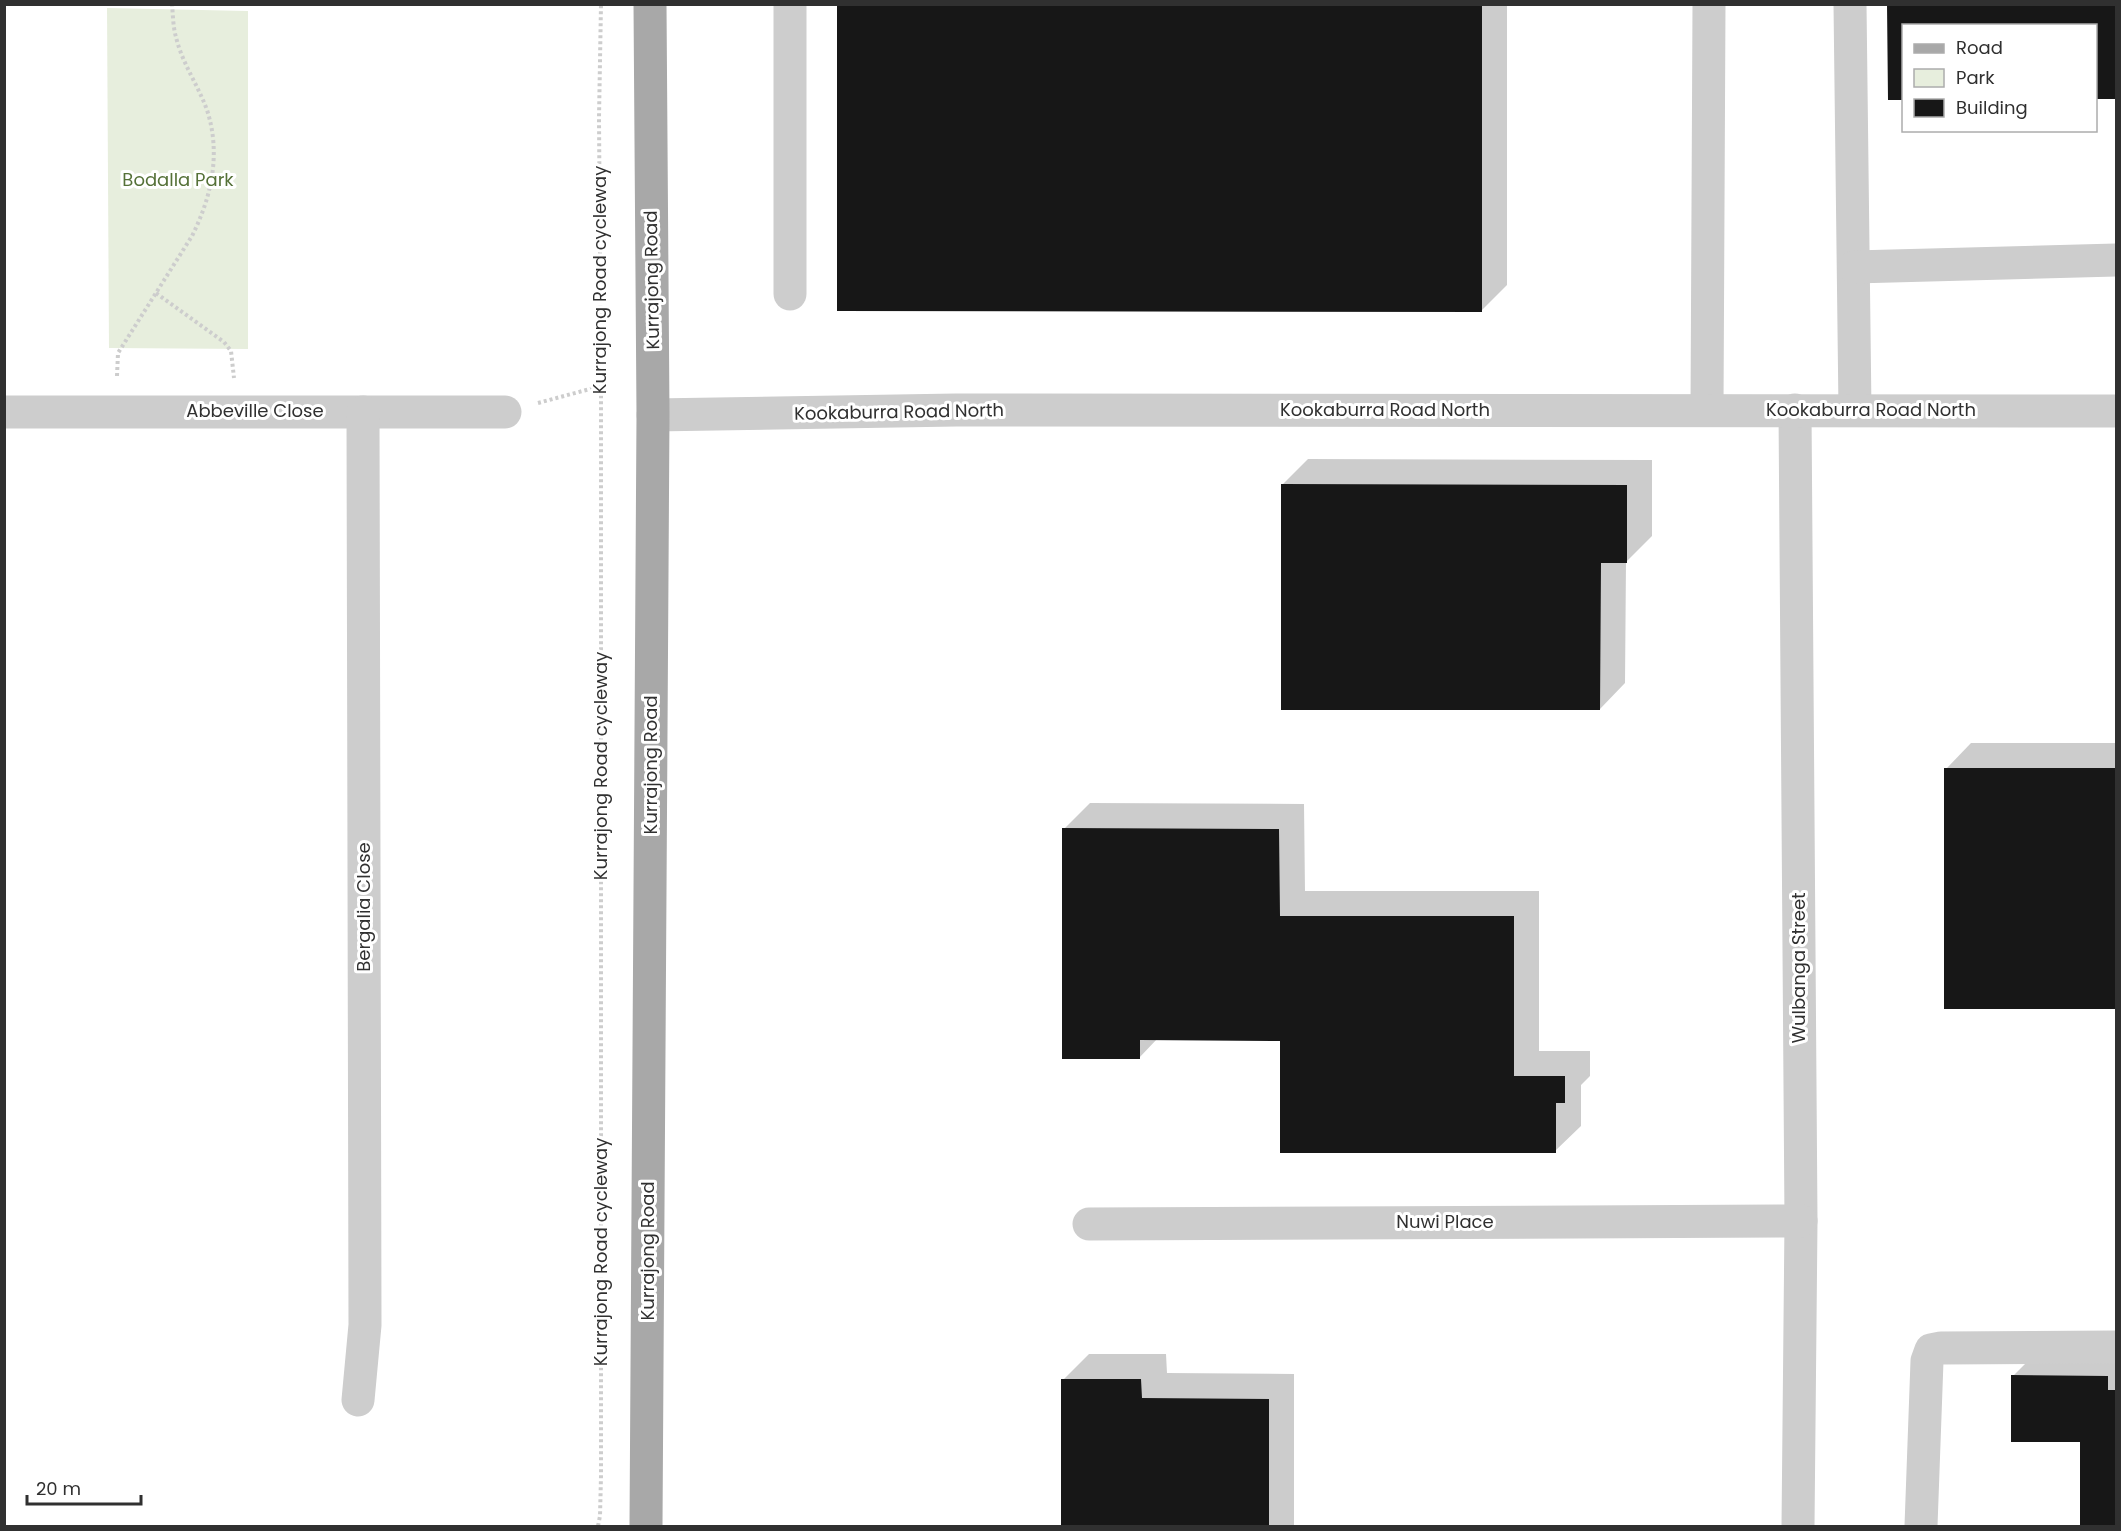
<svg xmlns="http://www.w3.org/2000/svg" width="2121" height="1531" font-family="Poppins,sans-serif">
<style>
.green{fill:#e7eedd}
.shadow{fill:#0003}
.building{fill:#171717}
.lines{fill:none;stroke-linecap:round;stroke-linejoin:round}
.path{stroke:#cdcdcd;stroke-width:4;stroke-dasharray:3 3;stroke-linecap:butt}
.minor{stroke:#cdcdcd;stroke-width:33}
.major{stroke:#a8a8a8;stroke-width:33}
.labels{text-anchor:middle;stroke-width:6;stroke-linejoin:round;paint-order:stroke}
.park-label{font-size:18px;fill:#557138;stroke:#fff}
.street-label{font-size:18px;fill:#303030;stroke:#fff}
</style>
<rect width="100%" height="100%" fill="#fff"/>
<!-- green -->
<polygon class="green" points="107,8 248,11 248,349 109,348"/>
<!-- shadow -->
<g class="shadow">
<polygon points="839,4 1507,4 1507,285 1481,311"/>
<polygon points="1889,4 2116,4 2116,98 2096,98 2096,26"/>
<polygon points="1308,459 1652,460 1652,536 1626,562 1625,683 1600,709 1283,484"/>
<polygon points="1971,743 2116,743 2116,1007 1945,1007 1946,769"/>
<polygon points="1090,803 1304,804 1305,891 1539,891 1539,1051 1590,1051 1590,1076 1581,1085 1581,1126 1555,1151 1281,1039 1158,1038 1139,1058 1064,829"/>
<polygon points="2046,1343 2116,1343 2116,1526 2082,1526 2082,1441 2013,1376"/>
<polygon points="1089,1354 1166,1354 1167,1373 1294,1374 1294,1526 1063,1526 1063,1380"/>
</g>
<!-- building -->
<g class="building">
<polygon points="837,4 1482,4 1482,312 837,311"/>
<polygon points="1887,4 2116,4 2116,99 2096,99 2096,26 1904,26 1904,100 1888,100"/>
<polygon points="1281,484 1627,485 1627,563 1601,563 1600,710 1281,710"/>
<rect x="1944" y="768" width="172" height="241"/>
<polygon points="1062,828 1279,829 1280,916 1514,916 1514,1076 1565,1076 1565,1103 1556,1103 1556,1153 1280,1153 1280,1041 1140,1040 1140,1059 1062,1059"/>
<polygon points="2011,1375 2108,1376 2108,1390 2116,1390 2116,1526 2080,1526 2080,1442 2011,1442"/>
<polygon points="1061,1379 1141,1379 1142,1398 1269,1399 1269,1526 1061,1526"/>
</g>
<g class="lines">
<!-- path -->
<g class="path">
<polyline points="156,293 224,342 231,351 234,378"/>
<path d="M117 376 118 353 192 236C212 196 221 153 207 110 198 85 182 63 176 37 173 27 173 15 172 4"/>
<polyline points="538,403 601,386"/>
<polyline points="598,1526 600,1516 601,1476 601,386 599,118 601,4"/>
</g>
<!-- minor -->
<g class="minor">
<polyline points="790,4 790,294"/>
<polyline points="1850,4 1855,410"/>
<polyline points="1854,267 2116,260"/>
<polyline points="1707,410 1709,4"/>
<polyline points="1795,410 1801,1221 1798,1526"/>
<polyline points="4,412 505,412"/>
<polyline points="653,415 956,410 2116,411"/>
<polyline points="1089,1224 1801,1221"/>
<polyline points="358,1400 365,1325 363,412"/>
<polyline points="1921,1526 1927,1361 1931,1350 1941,1348 2116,1347"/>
</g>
<!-- major -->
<polyline class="major" points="646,1526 653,415 650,4"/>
</g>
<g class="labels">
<!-- park labels -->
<g class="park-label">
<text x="178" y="186">Bodalla Park</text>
</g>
<!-- street labels -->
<g class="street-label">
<text transform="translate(600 280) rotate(-90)" y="6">Kurrajong Road cycleway</text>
<text transform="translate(652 280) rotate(-91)" y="6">Kurrajong Road</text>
<text x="1385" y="416">Kookaburra Road North</text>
<text x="1871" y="416">Kookaburra Road North</text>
<text x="255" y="417">Abbeville Close</text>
<text transform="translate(899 412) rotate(-1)" y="6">Kookaburra Road North</text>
<text transform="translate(651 765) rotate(-90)" y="6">Kurrajong Road</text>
<text transform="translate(601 766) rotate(-90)" y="6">Kurrajong Road cycleway</text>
<text transform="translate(364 907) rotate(-90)" y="6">Bergalia Close</text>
<text transform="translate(1799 968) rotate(-90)" y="6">Wulbanga Street</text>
<text x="1445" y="1228">Nuwi Place</text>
<text transform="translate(648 1251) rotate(-90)" y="6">Kurrajong Road</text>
<text transform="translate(601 1252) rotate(-90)" y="6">Kurrajong Road cycleway</text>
</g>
</g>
<!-- border -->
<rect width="2121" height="1531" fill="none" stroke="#303030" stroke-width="12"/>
<!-- legend -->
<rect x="1902" y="24" width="195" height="108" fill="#ffffff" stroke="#acacac" stroke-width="1.5"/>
<rect x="1914" y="44" width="30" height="9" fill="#a8a8a8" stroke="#acacac" stroke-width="1.5"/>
<text x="1956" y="54" font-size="18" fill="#303030">Road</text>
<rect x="1914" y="69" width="30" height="18" fill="#e7eedd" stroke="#acacac" stroke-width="1.5"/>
<text x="1956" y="84" font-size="18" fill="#303030">Park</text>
<rect x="1914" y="99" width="30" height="18" fill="#171717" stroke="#acacac" stroke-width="1.5"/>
<text x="1956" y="114" font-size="18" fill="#303030">Building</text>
<!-- scale -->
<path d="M27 1495v9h114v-9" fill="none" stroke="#303030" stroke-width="3"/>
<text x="36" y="1495" font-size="18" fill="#303030" stroke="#ffffff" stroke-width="4.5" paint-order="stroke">20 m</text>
</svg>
